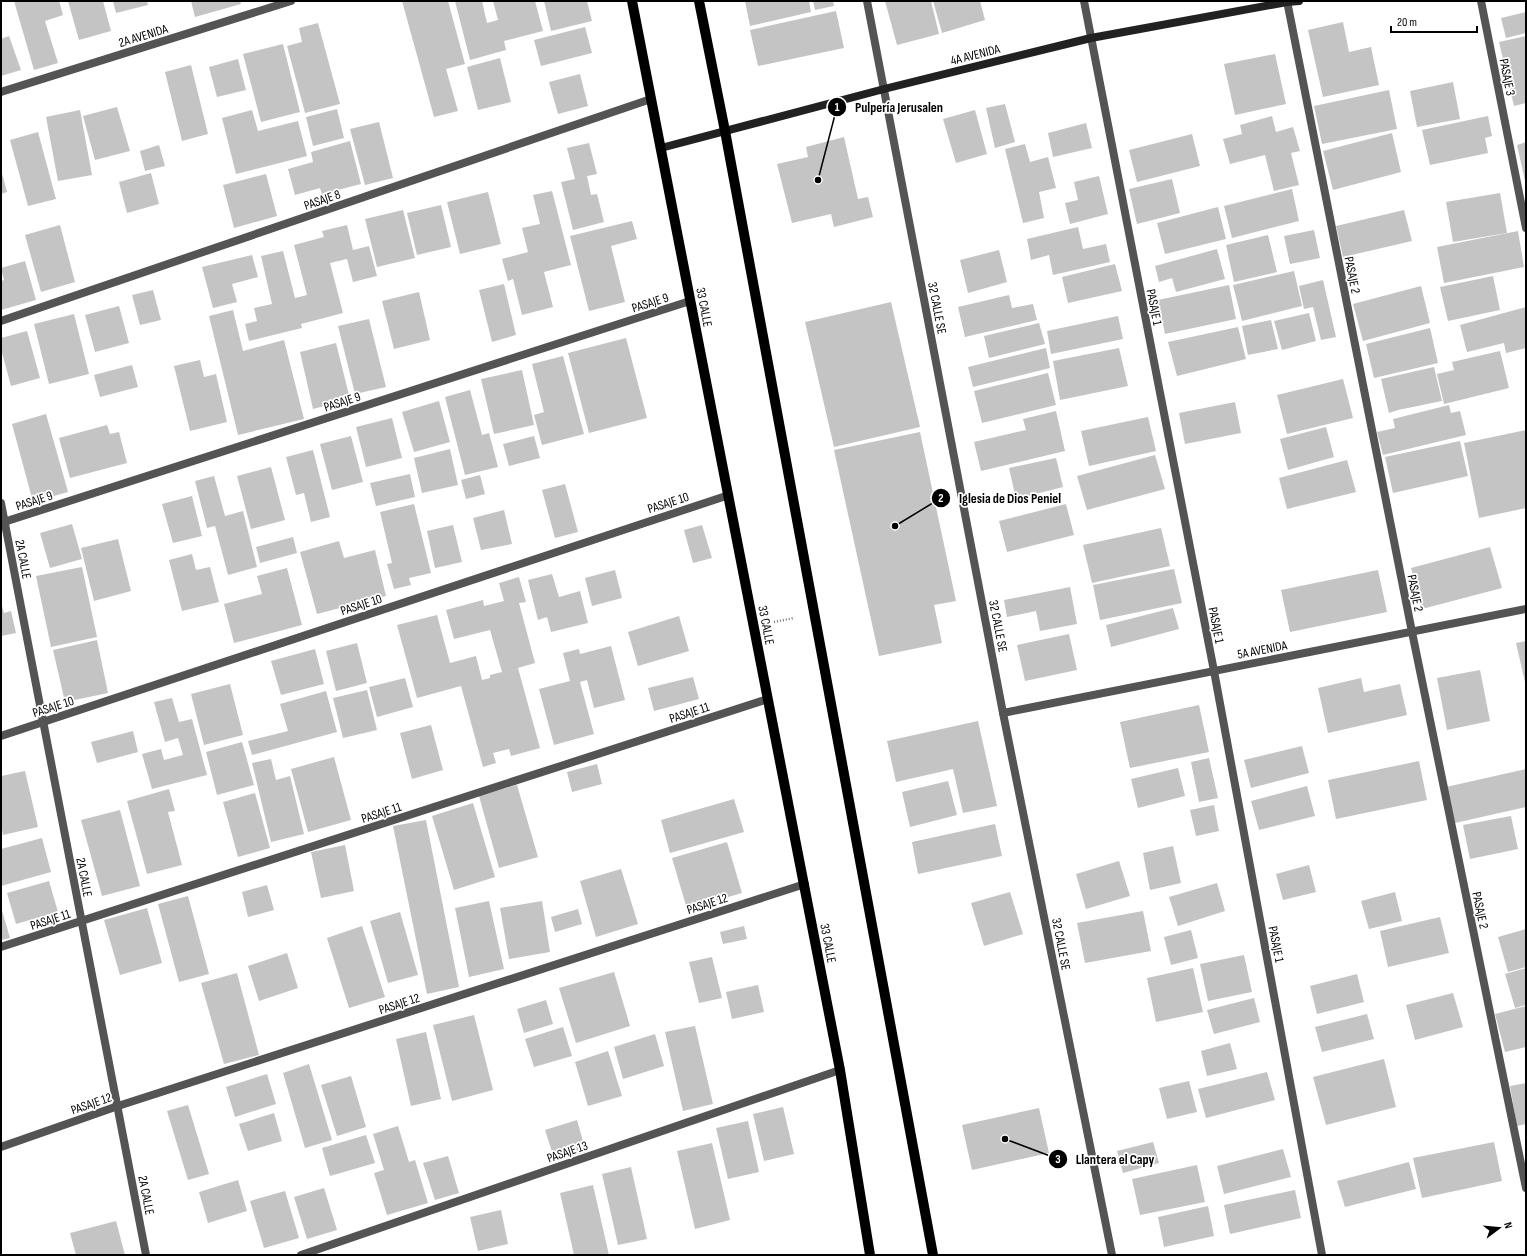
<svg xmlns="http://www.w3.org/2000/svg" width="1527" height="1256" font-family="'Sofia Sans Condensed',sans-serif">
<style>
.building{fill:#c4c4c4}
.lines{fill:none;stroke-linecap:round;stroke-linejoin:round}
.path{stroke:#767676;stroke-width:2.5;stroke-dasharray:1 2;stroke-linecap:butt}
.lane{stroke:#545454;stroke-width:8}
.street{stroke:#545454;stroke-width:8}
.secondary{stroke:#212121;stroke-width:8}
.primary{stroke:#000;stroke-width:10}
.labels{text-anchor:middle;stroke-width:3.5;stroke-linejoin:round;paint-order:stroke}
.street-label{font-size:13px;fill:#000;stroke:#fff}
.leader{fill:none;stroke:#000;stroke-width:1.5}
.callout-dot{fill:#000;stroke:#fff;stroke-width:1.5}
.mark-label{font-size:12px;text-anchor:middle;font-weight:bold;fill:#fff}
.callout-label{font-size:14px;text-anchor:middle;font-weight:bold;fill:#000;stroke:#fff;stroke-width:3.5;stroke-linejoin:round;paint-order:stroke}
</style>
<rect width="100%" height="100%" fill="#fff"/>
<!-- building -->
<g class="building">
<polygon points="14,1 59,1 63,15 45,21 58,63 34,70"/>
<polygon points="68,1 103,1 111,31 79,40"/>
<polygon points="113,1 147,1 148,5 116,13"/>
<polygon points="191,1 240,1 241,4 195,17"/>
<polygon points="402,1 448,1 465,64 446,69 458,111 434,117"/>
<polygon points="455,1 482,1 487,23 498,20 493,1 535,1 543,31 504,41 506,50 470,60"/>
<polygon points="544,1 587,1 592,21 551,31"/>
<polygon points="745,1 809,1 811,12 750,26"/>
<polygon points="813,1 833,1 834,6 815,10"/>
<polygon points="885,1 931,1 939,34 897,45"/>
<polygon points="933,1 980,1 985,20 942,33"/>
<polygon points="836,11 844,48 758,66 750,30"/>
<polygon points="1526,12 1526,33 1506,38 1501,18"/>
<polygon points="1343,22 1349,52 1371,47 1379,85 1323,97 1308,30"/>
<polygon points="318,23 340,104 305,113 287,46 302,42 299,28"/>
<polygon points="585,27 592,53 541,66 534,40"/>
<polygon points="9,36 21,70 1,76 1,39"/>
<polygon points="1526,36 1526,103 1514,106 1499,42"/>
<polygon points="283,44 300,112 261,122 243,54"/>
<polygon points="1275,54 1286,104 1235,115 1224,64"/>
<polygon points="500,58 511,102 478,110 467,67"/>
<polygon points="238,59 246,90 217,97 209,67"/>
<polygon points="191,65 208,134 182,141 165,72"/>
<polygon points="580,74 588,106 558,114 549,82"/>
<polygon points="1453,82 1460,119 1417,127 1410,91"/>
<polygon points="1389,90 1397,129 1322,144 1314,106"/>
<polygon points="1005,104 1015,142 995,148 986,108"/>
<polygon points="117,107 130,151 95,160 83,116"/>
<polygon points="337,109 344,138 313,146 306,117"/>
<polygon points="80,110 92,175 58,181 46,117"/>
<polygon points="252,110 258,131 298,121 307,156 236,174 222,118"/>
<polygon points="975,110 987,154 956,163 943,119"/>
<polygon points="1272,116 1276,132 1293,127 1300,151 1291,153 1299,185 1274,191 1265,155 1230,164 1223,139 1242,134 1240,125"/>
<polygon points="1488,116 1492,136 1485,138 1488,153 1430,165 1422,130"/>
<polygon points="379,122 393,178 365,185 350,129"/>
<polygon points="1086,123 1092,148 1053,157 1048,133"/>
<polygon points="38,132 56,199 28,206 10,140"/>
<polygon points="1392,133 1401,172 1333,190 1323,151"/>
<polygon points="1192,134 1200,166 1137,182 1129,150"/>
<polygon points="844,137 858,199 868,197 873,217 834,227 831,214 792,223 777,164 808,157 806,147"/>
<polygon points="350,141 361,184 322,194 320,188 295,195 288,169 313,162 311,152"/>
<polygon points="1526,142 1526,181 1525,181 1517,145"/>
<polygon points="589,143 597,174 587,176 591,195 597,194 604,222 573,230 561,182 575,179 567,148"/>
<polygon points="1025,144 1030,162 1048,157 1056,188 1039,192 1044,218 1023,223 1005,149"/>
<polygon points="159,145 165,166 145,171 140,151"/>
<polygon points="1,170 7,192 1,194"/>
<polygon points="151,173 159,204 127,213 119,182"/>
<polygon points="266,174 277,216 234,228 223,185"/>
<polygon points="1099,176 1108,214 1070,224 1065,203 1078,200 1074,182"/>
<polygon points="1172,179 1180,213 1137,224 1129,189"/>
<polygon points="1292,189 1299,221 1232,238 1224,206"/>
<polygon points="552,191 571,265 544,272 553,307 522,315 513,279 508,281 502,259 528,252 522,228 540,224 533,195"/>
<polygon points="488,192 501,244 460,254 447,202"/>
<polygon points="1500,193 1507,233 1453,242 1446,202"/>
<polygon points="441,205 451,247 417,255 407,213"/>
<polygon points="1218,207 1226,239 1165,254 1157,223"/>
<polygon points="403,210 415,258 377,267 365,219"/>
<polygon points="1404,210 1412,241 1343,257 1336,226"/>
<polygon points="632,221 637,239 611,246 625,302 589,311 570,236"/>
<polygon points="60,225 75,282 41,292 25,235"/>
<polygon points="347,225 353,250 369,246 377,276 353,282 347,259 330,263 343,313 301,324 302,328 249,341 245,324 257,321 254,308 272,304 261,256 283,251 295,298 307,295 294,245 324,237 322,231"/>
<polygon points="1078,227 1083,249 1106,244 1110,262 1053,275 1049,255 1031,260 1027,239"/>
<polygon points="1314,230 1320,258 1290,264 1284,236"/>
<polygon points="1518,231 1524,267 1444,283 1437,247"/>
<polygon points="1268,235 1277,272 1234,282 1226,245"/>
<polygon points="1217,249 1225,279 1176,292 1172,278 1159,282 1155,266"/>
<polygon points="999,250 1007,282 968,293 960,260"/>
<polygon points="252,255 258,277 232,284 237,302 213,308 202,267"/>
<polygon points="25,261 36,300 1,310 1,281 4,280 1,268"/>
<polygon points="1115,264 1122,291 1068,303 1062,277"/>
<polygon points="1294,271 1302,306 1242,321 1233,285"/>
<polygon points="1493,276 1500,310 1448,321 1440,287"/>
<polygon points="1323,280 1336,337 1321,340 1313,307 1304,309 1299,286"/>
<polygon points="504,284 516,335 492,342 479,290"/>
<polygon points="1229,285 1236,319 1165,334 1158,300"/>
<polygon points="1421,286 1430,323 1363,341 1353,304"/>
<polygon points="153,290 161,320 140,325 132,295"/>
<polygon points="419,292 430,340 394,349 382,301"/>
<polygon points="1009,295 1012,308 1033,304 1037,320 965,337 958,307"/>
<polygon points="891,302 920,427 834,447 805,322"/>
<polygon points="119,306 129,343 95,352 85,315"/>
<polygon points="1526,307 1526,348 1506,353 1504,343 1467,352 1460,325"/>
<polygon points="233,310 243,351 284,340 304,419 238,435 209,316"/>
<polygon points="1309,313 1316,341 1282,350 1274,321"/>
<polygon points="74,314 89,374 49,384 34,324"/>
<polygon points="1118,316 1123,339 1051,354 1047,331"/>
<polygon points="369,319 386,387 355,394 338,326"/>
<polygon points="1271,320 1278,349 1248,355 1242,326"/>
<polygon points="1039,323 1045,344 989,358 984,336"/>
<polygon points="1238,327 1246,359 1177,376 1168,342"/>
<polygon points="1430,328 1438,363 1374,378 1366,344"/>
<polygon points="27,331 40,378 11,386 1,349 1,338"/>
<polygon points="626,338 647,418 589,433 568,353"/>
<polygon points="336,343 350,399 313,409 300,352"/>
<polygon points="1046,348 1050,368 973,387 968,367"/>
<polygon points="1119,348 1128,386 1060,400 1053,361"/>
<polygon points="1500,351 1509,388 1444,404 1437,374 1454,370 1452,362"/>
<polygon points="563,356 584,434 542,445 534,415 544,412 532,364"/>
<polygon points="200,360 204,377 216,374 227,422 190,431 174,366"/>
<polygon points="132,365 138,387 100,397 94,375"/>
<polygon points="1434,367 1442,401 1398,410 1389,413 1381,379"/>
<polygon points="522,370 534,425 494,434 481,379"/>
<polygon points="1048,373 1056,405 982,423 974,391"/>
<polygon points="1343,379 1353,418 1287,434 1277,395"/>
<polygon points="470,390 482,435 489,433 498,467 465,475 445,397"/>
<polygon points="439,401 450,442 414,452 402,412"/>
<polygon points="1235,402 1241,433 1185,444 1179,413"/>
<polygon points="1449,405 1451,413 1460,411 1466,435 1383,455 1377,432 1395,428 1393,419"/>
<polygon points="1056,411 1065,451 981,471 974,442 1026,430 1023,419"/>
<polygon points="46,414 68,492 33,502 12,424"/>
<polygon points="1148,417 1156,451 1089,466 1081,431"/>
<polygon points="392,418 402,458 366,467 356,427"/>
<polygon points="107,425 110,434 119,432 127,463 70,478 59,438"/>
<polygon points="1326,427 1334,457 1288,470 1280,439"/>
<polygon points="1526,430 1526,508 1479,518 1464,443"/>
<polygon points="920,432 956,601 934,605 942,643 879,656 834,450"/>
<polygon points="351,436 363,482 332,490 320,444"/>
<polygon points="534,436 540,458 509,466 503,444"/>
<polygon points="1460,441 1468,476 1393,493 1385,457"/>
<polygon points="450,449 458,485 422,493 414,458"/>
<polygon points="313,450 330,517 311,522 304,493 296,495 286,457"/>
<polygon points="1155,455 1165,489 1087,510 1077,476"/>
<polygon points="1056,458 1063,487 1016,499 1009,468"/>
<polygon points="1347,460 1356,492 1287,509 1279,478"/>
<polygon points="271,467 285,520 251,529 237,476"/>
<polygon points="410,474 415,497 376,506 370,483"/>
<polygon points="480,475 485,494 466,499 461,480"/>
<polygon points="214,476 225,516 243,511 257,567 228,575 215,526 207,528 195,481"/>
<polygon points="565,484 578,532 555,538 542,490"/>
<polygon points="192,496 202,536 173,543 162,504"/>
<polygon points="414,504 431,573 409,578 411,585 394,589 387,564 392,563 380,512"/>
<polygon points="1066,504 1074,535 1007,552 999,521"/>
<polygon points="504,510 512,544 481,550 473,518"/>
<polygon points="72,524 82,559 50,568 40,533"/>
<polygon points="453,525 462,562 435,568 427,531"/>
<polygon points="702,525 712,558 693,563 684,530"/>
<polygon points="1161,528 1170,566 1092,583 1083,545"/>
<polygon points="293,537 297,553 260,563 256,547"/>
<polygon points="118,539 131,591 94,601 81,548"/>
<polygon points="339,541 344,558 375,550 386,596 317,614 300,552"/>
<polygon points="1490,547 1502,588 1422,609 1411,568"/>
<polygon points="192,554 196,570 210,567 219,602 182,611 169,560"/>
<polygon points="82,567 97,637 51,647 36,576"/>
<polygon points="287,568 302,625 234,643 224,604 262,594 257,576"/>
<polygon points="1174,569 1182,603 1100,620 1093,585"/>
<polygon points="615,570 622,598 592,606 585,578"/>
<polygon points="1378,570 1387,612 1290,632 1281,590"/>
<polygon points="552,574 559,597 580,591 588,623 551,632 547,617 538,620 528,580"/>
<polygon points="519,577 526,602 519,603 535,663 518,668 540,748 511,756 509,749 493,753 496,763 483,767 461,686 417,698 397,625 437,615 450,663 476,656 482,680 490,678 490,675 502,672 490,630 454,639 446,610 483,600 484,606 504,601 499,583"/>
<polygon points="1070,587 1077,624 1040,631 1036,611 1007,617 1004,600"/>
<polygon points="1,602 4,613 11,611 16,633 1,636"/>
<polygon points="1173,608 1179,629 1111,647 1106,625"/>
<polygon points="679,616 689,651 638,666 628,632"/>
<polygon points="1069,634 1077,670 1025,681 1017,645"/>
<polygon points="97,640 108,693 65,702 53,650"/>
<polygon points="1526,641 1526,682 1525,682 1516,643"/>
<polygon points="357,643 367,683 336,691 326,651"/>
<polygon points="611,646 625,700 594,708 587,680 580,682 594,734 554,745 539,689 570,681 563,653 579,649 580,654"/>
<polygon points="315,649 324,684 281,695 271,661"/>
<polygon points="1480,670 1490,721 1447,730 1437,678"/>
<polygon points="693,677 699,699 654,711 648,688"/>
<polygon points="405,678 413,707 377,717 369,687"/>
<polygon points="1361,678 1364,692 1400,684 1407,715 1328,733 1318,688"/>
<polygon points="230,684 243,735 204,745 191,694"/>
<polygon points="367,690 377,730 343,738 333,698"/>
<polygon points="326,691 337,732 252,755 248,741 288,731 280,704"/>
<polygon points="172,698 179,722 192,719 207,775 152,789 142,754 161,749 164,760 183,755 178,738 165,742 154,702"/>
<polygon points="1199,705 1209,752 1130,768 1120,722"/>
<polygon points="978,721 997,806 963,813 953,769 896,782 887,741"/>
<polygon points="431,725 443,770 412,779 400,733"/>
<polygon points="133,731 138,752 97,763 91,742"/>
<polygon points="242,742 254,785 217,795 206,752"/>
<polygon points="1302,746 1309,773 1251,788 1244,760"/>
<polygon points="334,757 351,820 308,832 291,769"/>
<polygon points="1209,758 1218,798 1199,802 1191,762"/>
<polygon points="271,759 276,780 290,776 304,834 271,842 252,763"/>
<polygon points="1419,761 1427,800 1336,819 1328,780"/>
<polygon points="597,764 602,784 572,792 567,772"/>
<polygon points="1178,768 1185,796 1138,808 1131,779"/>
<polygon points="1526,769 1526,807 1455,823 1446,787"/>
<polygon points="25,771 38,827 3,835 1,824 1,776"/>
<polygon points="948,781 957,815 910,827 902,792"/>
<polygon points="517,785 538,857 499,868 479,796"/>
<polygon points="1307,786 1315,816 1259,830 1251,801"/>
<polygon points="169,789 175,811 168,812 182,865 147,874 127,801"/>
<polygon points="255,793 270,848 238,857 223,802"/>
<polygon points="734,799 744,832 670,853 661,820"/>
<polygon points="473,803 495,877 454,890 432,816"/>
<polygon points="1214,805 1219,831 1196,836 1190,810"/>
<polygon points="120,810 140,886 102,896 81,820"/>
<polygon points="1511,816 1518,849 1470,859 1463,825"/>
<polygon points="426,820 459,987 427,994 393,826"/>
<polygon points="995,824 1002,856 918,874 912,842"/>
<polygon points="42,838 51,872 1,886 1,849"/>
<polygon points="727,842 742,893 687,909 672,858"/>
<polygon points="345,845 354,891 321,898 311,852"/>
<polygon points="1173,846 1181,883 1150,890 1143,853"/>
<polygon points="1119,861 1130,896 1086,909 1076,874"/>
<polygon points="1309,865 1316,892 1283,900 1276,874"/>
<polygon points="621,869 638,924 596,937 580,881"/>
<polygon points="49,881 58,912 16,924 7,893"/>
<polygon points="1217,883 1225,911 1178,926 1169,897"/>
<polygon points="267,885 274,910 248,917 242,892"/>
<polygon points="1010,892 1023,934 984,946 971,903"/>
<polygon points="1395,892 1402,921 1369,929 1361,901"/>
<polygon points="188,896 209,974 179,982 158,904"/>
<polygon points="489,901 504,969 469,977 455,908"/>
<polygon points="542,901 550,952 509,959 500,908"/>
<polygon points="1,907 10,938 1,940"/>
<polygon points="147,908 162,963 120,975 104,920"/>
<polygon points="578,909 582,924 555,932 551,917"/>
<polygon points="1143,911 1151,951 1085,963 1077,923"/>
<polygon points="400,912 418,975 388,983 370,921"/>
<polygon points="1440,917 1449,953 1388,967 1380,931"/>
<polygon points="362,926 385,997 349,1008 327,938"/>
<polygon points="744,926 747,939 723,944 720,932"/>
<polygon points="1526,929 1526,967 1508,972 1498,937"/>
<polygon points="1191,930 1198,958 1171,965 1164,937"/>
<polygon points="287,953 298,988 259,1001 248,966"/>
<polygon points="1244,955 1252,992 1208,1001 1200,964"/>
<polygon points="712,957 722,998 699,1003 689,962"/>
<polygon points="1193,968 1203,1012 1156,1022 1147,978"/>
<polygon points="1526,968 1526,1005 1515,1008 1505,974"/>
<polygon points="614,972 630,1026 576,1043 559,988"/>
<polygon points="237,973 259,1055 224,1064 201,983"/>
<polygon points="1357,974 1364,1002 1317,1014 1310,986"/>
<polygon points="758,985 764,1012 732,1019 726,992"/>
<polygon points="1453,993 1463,1027 1415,1040 1406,1005"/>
<polygon points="1254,998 1260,1022 1214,1034 1207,1010"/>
<polygon points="546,1000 553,1024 524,1033 517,1009"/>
<polygon points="1526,1006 1526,1047 1505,1052 1495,1014"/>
<polygon points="1367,1014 1374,1039 1322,1052 1315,1027"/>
<polygon points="474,1015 493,1090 452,1101 433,1025"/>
<polygon points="695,1026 713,1104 683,1111 665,1032"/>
<polygon points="563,1027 572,1056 534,1067 525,1039"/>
<polygon points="426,1032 441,1099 411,1106 396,1039"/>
<polygon points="655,1034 664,1066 623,1079 614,1047"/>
<polygon points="1230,1043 1237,1069 1207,1076 1201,1051"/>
<polygon points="608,1051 622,1096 588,1106 575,1062"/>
<polygon points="1384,1059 1396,1107 1326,1125 1313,1077"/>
<polygon points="309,1064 332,1140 305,1148 283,1073"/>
<polygon points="1267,1072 1275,1100 1206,1118 1198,1089"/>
<polygon points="267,1074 276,1104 235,1117 226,1087"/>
<polygon points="351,1076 366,1127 337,1136 321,1085"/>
<polygon points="1189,1081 1197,1112 1167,1119 1159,1088"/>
<polygon points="1526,1083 1526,1124 1517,1126 1510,1086"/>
<polygon points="188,1105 209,1174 188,1180 167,1111"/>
<polygon points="783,1107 794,1154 764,1161 753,1114"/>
<polygon points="1039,1108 1049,1153 972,1170 962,1125"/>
<polygon points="274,1113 282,1141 248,1151 239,1124"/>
<polygon points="577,1120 586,1152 555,1161 545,1130"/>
<polygon points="748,1121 759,1172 728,1179 716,1128"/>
<polygon points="398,1126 409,1162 415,1160 428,1203 387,1215 374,1173 384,1170 373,1134"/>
<polygon points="366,1135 375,1163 330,1176 322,1148"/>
<polygon points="1153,1142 1159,1163 1123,1173 1117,1151"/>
<polygon points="1494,1142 1502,1181 1422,1198 1413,1158"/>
<polygon points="712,1143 730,1220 695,1229 677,1151"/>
<polygon points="1283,1149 1291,1177 1224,1194 1217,1166"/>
<polygon points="448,1156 459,1193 435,1200 423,1163"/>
<polygon points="1409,1162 1416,1189 1345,1207 1337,1181"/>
<polygon points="1197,1165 1205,1202 1140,1215 1132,1179"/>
<polygon points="631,1167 647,1239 618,1245 602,1174"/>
<polygon points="238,1180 247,1211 208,1223 199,1192"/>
<polygon points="593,1185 609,1255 574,1255 560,1193"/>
<polygon points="324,1188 337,1230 307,1239 294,1197"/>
<polygon points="1295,1190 1301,1218 1230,1234 1224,1205"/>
<polygon points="285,1191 299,1238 264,1248 250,1201"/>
<polygon points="1208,1206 1214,1236 1164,1247 1158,1217"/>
<polygon points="501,1210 508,1244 478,1251 470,1217"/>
<polygon points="116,1221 125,1255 76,1255 70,1233"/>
</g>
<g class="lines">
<!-- path -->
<polyline class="path" points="774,622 794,618"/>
<!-- lane -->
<g class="lane">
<polyline points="1084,1 1214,671 1322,1255"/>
<polyline points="1287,1 1412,632 1526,1188"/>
<polyline points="1481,1 1526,228"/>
<polyline points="1,321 651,99"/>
<polyline points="1,523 690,301"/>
<polyline points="1,736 729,495"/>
<polyline points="1,947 768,699"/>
<polyline points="1,1147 118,1106 805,884"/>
<polyline points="301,1255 840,1070"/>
</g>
<!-- street -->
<g class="street">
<polyline points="867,1 1003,713 1112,1255"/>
<polyline points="1,92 291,1"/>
<polyline points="1,503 146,1255"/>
<polyline points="1003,713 1526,609"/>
</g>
<!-- secondary -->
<polyline class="secondary" points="661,148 884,89 1091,38 1287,2 1299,1"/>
<!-- primary -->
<g class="primary">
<polyline points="632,1 840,1070 870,1255"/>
<polyline points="699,1 725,131 933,1255"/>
</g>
</g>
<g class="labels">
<!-- street labels -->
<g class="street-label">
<text transform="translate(143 35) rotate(-17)" y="5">2A AVENIDA</text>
<text transform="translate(975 54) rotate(-14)" y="5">4A AVENIDA</text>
<text transform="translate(1508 77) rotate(79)" y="5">PASAJE 3</text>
<text transform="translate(322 199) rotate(-19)" y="5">PASAJE 8</text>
<text transform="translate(1353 275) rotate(79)" y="5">PASAJE 2</text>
<text transform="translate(650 302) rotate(-18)" y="5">PASAJE 9</text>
<text transform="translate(705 307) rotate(79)" y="5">33 CALLE</text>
<text transform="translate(1155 307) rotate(79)" y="5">PASAJE 1</text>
<text transform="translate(938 308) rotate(79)" y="5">32 CALLE SE</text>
<text transform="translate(342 401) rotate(-18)" y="5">PASAJE 9</text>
<text transform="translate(34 500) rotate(-18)" y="5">PASAJE 9</text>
<text transform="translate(668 502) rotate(-18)" y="5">PASAJE 10</text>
<text transform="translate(24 559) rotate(79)" y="5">2A CALLE</text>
<text transform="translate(1416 593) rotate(79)" y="5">PASAJE 2</text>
<text transform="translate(361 604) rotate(-18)" y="5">PASAJE 10</text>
<text transform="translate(767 625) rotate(79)" y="5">33 CALLE</text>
<text transform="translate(1217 625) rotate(79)" y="5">PASAJE 1</text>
<text transform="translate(999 626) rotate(79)" y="5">32 CALLE SE</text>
<text transform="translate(1262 649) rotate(-11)" y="5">5A AVENIDA</text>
<text transform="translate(53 706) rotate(-18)" y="5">PASAJE 10</text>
<text transform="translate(689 712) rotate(-18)" y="5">PASAJE 11</text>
<text transform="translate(381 812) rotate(-18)" y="5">PASAJE 11</text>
<text transform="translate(85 877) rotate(79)" y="5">2A CALLE</text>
<text transform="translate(707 903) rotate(-18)" y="5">PASAJE 12</text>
<text transform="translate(1481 910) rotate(78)" y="5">PASAJE 2</text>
<text transform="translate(50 919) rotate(-18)" y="5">PASAJE 11</text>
<text transform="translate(829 943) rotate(79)" y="5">33 CALLE</text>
<text transform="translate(1062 944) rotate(79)" y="5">32 CALLE SE</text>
<text transform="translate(1277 944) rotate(79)" y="5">PASAJE 1</text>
<text transform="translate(399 1003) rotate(-18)" y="5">PASAJE 12</text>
<text transform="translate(91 1103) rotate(-19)" y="5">PASAJE 12</text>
<text transform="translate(567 1151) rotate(-19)" y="5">PASAJE 13</text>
<text transform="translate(147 1195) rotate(79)" y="5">2A CALLE</text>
</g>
</g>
<!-- callouts -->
<path class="leader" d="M818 180L837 107M895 526L941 498M1005 1139L1058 1159"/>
<g class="callout-dot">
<circle cx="818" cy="180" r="4"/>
<circle cx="895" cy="526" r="4"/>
<circle cx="1005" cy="1139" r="4"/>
<circle cx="837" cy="107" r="10"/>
<circle cx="941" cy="498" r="10"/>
<circle cx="1058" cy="1159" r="10"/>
</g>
<g class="mark-label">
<text x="837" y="111">1</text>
<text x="941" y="502">2</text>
<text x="1058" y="1163">3</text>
</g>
<g class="callout-label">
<text x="899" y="112">Pulpería Jerusalen</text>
<text x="1010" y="503">Iglesia de Dios Peniel</text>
<text x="1115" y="1164">Llantera el Capy</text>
</g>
<!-- border -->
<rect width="1527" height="1256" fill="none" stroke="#000000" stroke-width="4"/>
<!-- north arrow -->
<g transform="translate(1499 1228) rotate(74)" stroke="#ffffff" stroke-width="3" paint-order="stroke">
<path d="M0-3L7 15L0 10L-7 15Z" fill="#000000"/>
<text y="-6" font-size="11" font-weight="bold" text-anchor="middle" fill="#000000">N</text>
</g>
<!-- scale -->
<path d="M1391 26v6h86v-6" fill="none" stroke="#000000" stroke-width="2"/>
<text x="1397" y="26" font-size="12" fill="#000000" stroke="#ffffff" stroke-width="3" paint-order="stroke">20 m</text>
</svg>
